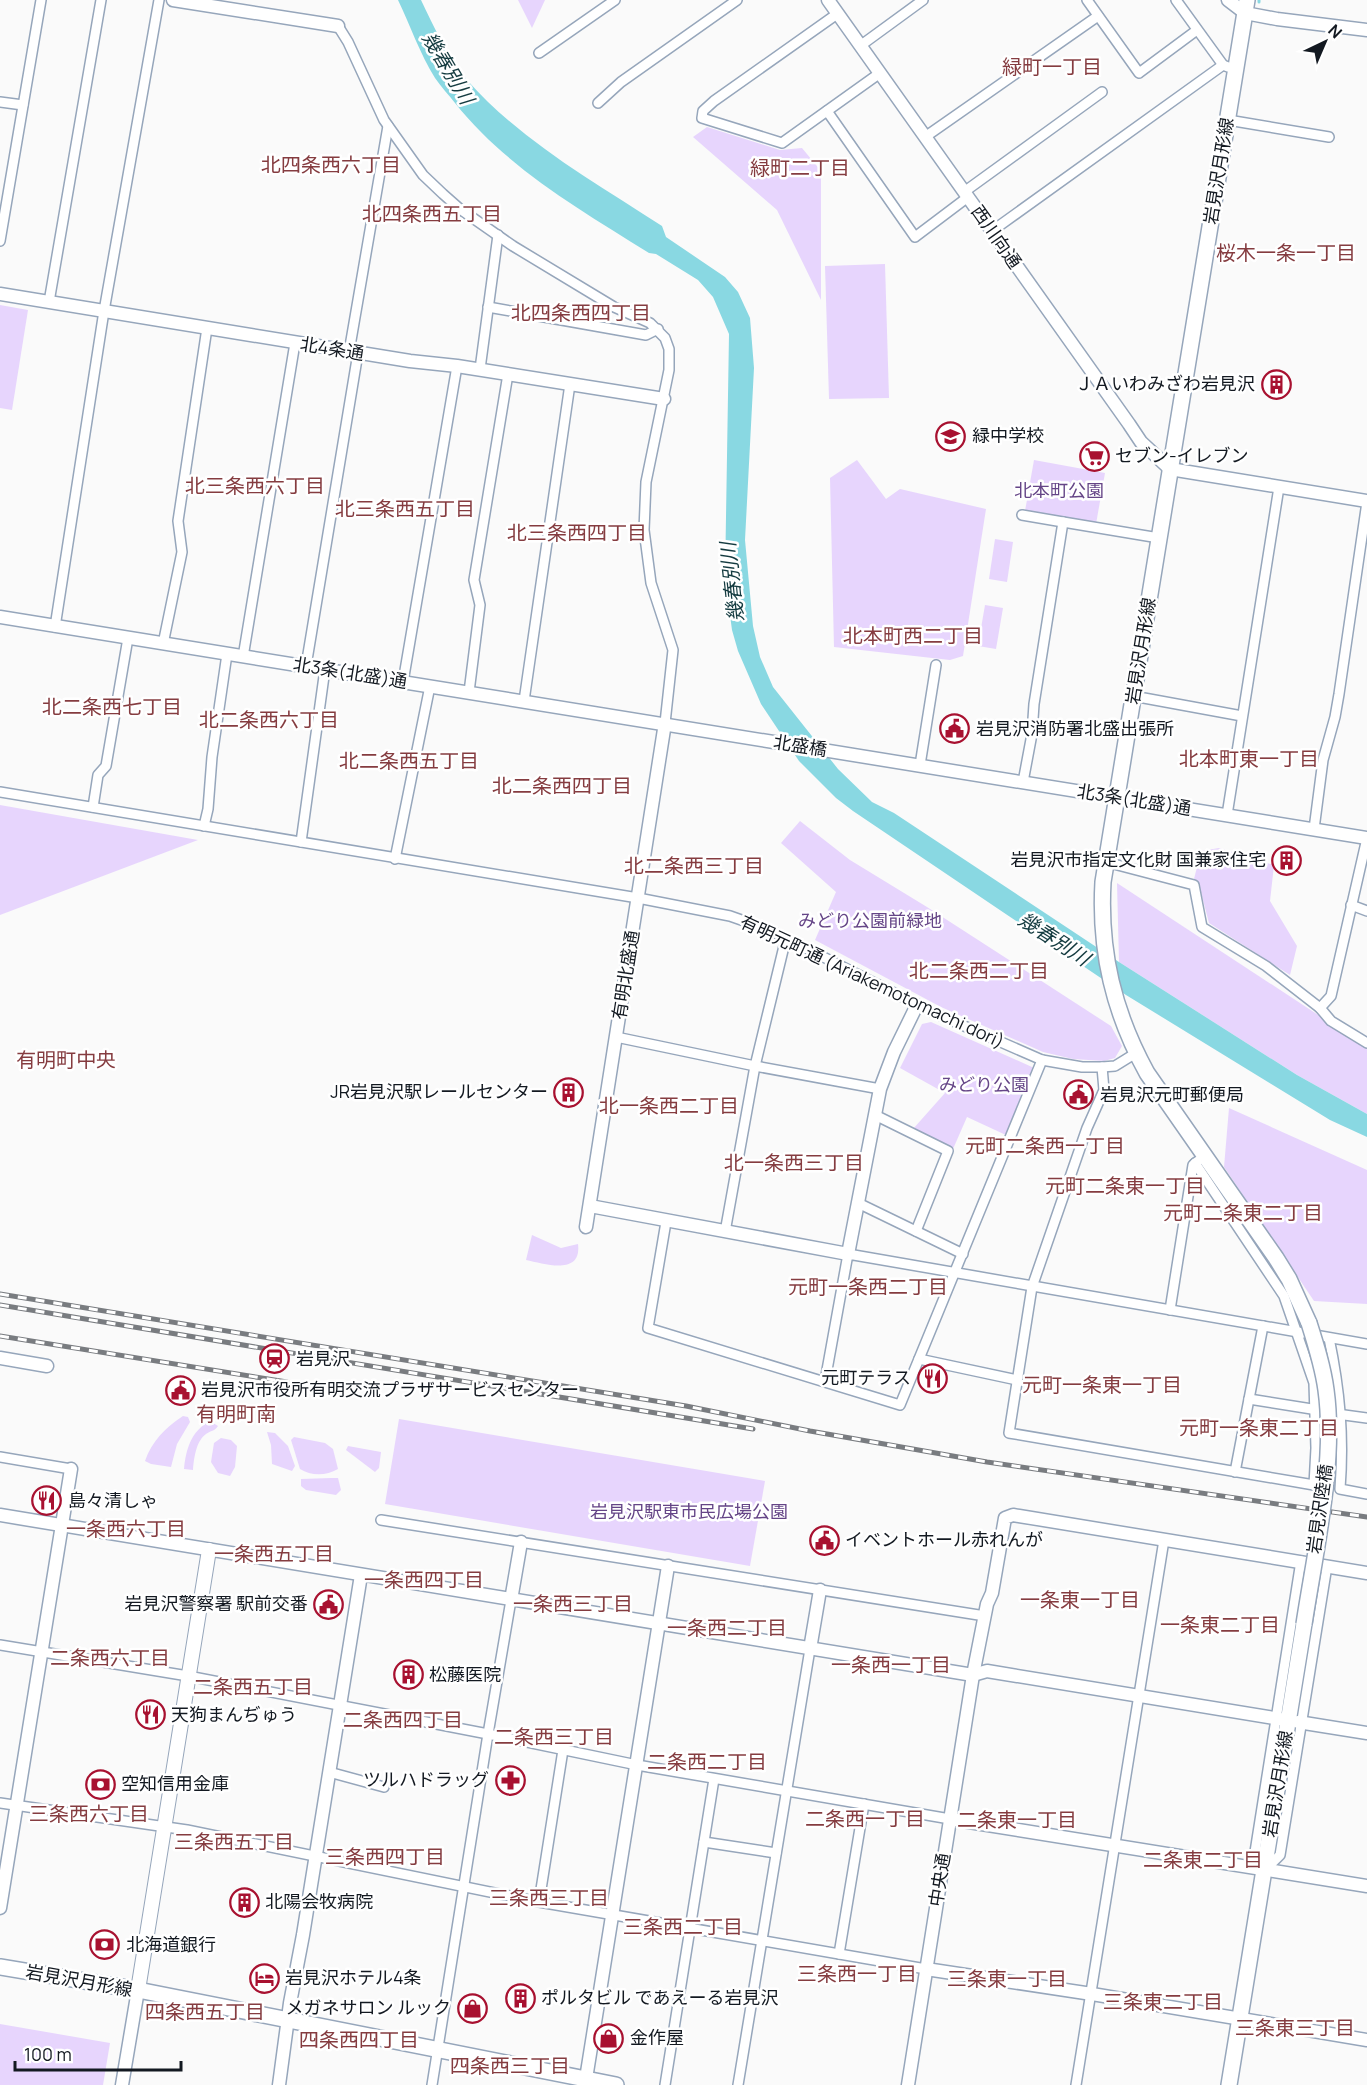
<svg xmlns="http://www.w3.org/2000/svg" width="1367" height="2085" font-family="Manrope,'Noto Sans JP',sans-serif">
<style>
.green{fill:#e7d5fd}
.water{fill:#89d8e2}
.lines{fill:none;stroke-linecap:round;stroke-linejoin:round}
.stream{stroke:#89d8e2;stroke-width:3}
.minor-casing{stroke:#96a6bb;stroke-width:12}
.tertiary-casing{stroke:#96a6bb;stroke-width:15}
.secondary-casing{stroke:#96a6bb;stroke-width:16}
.primary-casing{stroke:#96a6bb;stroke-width:18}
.minor{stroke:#fff;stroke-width:9}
.tertiary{stroke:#fff;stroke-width:12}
.secondary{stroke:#fff;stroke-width:14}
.primary{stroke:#fff;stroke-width:15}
.rail-casing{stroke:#797c80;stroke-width:5}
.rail{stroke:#fff;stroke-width:3;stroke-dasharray:9;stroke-linecap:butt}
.primary-bridge-casing{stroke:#96a6bb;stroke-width:18;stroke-linecap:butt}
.primary-bridge{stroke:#fff;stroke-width:15}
.labels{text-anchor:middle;stroke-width:5;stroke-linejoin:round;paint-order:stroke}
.street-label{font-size:18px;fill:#131921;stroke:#fff}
.poi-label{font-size:18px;fill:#131921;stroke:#fff;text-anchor:start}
.park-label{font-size:18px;fill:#654587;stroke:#fff}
.neighbourhood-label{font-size:20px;fill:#853c40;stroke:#fff}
.water-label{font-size:20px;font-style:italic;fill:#143b40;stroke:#fff}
</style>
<rect width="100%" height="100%" fill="#fafafa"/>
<!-- green -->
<g class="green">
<polygon points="518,0 545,0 532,28"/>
<polygon points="707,127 780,150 802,148 821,171 821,300 777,210 693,137"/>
<polygon points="885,264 889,398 829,399 825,266"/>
<polygon points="0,305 28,310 12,410 0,408"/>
<polygon points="857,460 886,499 900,489 986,509 963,656 950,660 834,647 830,478"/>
<polygon points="1034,460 1105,473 1096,524 1025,511"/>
<polygon points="995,539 1013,542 1007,582 989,579"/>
<polygon points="985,605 1003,608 996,649 978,646"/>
<polygon points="0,805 198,840 0,915"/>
<polygon points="800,821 850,860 927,907 1111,1026 1122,1046 1115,1058 1104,1061 1073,1059 1043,1052 941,1007 815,940 836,892 781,843"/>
<polygon points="1219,848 1274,865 1270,901 1297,946 1290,975 1209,923 1198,881 1194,879 1201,851"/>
<polygon points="1117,883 1367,1047 1367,1114 1297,1075 1119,962"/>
<polygon points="931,1022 1032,1067 1036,1072 1008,1136 967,1117 953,1149 913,1129 945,1093 900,1068 922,1024"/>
<polygon points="1229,1108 1367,1170 1367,1304 1314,1301 1224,1167"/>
<path d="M532 1235 561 1248 578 1244C582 1276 545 1264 526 1260Z"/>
<path d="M183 1416 188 1417 190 1422 177 1444 171 1467 151 1464 145 1461C152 1441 165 1428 183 1416Z"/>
<polygon points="399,1419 765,1481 750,1566 385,1504"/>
<path d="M210 1421 218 1426C215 1431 212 1430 206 1434 196 1441 194 1458 193 1470L184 1469C186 1449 191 1431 210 1421Z"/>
<polygon points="267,1432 275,1433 288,1446 295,1466 292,1471 272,1464 271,1445"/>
<path d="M294 1437 325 1443 333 1449 338 1469C326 1476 311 1476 300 1469L291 1440Z"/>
<polygon points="221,1438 231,1440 237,1446 235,1467 230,1476 218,1473 211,1462 214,1443"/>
<polygon points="348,1446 381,1452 379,1468 375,1472 346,1450"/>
<polygon points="331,1478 338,1478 341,1490 336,1495 306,1490 301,1486 301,1479"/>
<polygon points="0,2024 110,2043 103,2085 0,2085"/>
</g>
<!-- water -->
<path class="water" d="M398 0H421C434 27 447 56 467 80 521 141 594 182 662 226L666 237 725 277 738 292 750 318 754 368 745 540 753 626 760 657 773 687 838 769 872 802 894 813 1119 962 1297 1075 1367 1114V1137L1330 1120 1126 995 853 811 836 798 799 761 761 704 738 651 732 630 725 578 729 334 713 297 698 280 656 254 649 253C579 209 507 168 455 103 449 95 441 87 435 78 420 54 410 25 398 0Z"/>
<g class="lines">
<!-- stream -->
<polyline class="stream" points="1259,2 1259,0"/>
<defs>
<g id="minor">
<polyline points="1087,0 1139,73 1197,30"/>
<polyline points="1176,0 1223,65 1228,67"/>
<polyline points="837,14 714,101 703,111 702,118 782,143 880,73"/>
<polyline points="338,26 348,42 384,120 423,175 443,194 460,209 513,246 614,307 650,323 665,338 669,349 669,370 646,482 644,530 651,583 673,650 665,723"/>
<polyline points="860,46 923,0"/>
<polyline points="539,53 615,0"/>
<polyline points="0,102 23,105"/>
<polyline points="598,103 621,82 737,0"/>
<polyline points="827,111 915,237 968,197"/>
<polyline points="1228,120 1329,137"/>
<polyline points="925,137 1098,16"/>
<polyline points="964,192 1102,92"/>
<polyline points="992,231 1223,65"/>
<polyline points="0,241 41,0"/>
<polyline points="49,302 101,0"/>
<polyline points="488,307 646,335 658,329"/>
<polyline points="349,352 388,126"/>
<polyline points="480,369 498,235"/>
<polyline points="1022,515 1063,522"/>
<polyline points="55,627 104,311 159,0"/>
<polyline points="163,644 182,552 178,521 207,328"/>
<polyline points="243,657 295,343"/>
<polyline points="306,666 358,353"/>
<polyline points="403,682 457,366"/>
<polyline points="469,692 480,605 474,580 508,374"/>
<polyline points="1133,696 1242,716"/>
<polyline points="524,701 570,384"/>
<polyline points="920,765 936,665"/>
<polyline points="1023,782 1032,734 1034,704 1063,522 1159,538"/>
<polyline points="0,792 638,898 730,916 770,930 932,1012 1042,1060 1082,1067 1102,1067 1115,1066 1136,1053"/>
<polyline points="93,807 98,775 106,766 128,638"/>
<polyline points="1227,815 1279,487"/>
<polyline points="204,826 208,809 212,757 227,654"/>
<polyline points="1314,829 1323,760 1335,717 1339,694 1367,502"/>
<polyline points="301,842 325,669"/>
<polyline points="395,859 430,686"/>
<polyline points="1106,862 1194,885 1202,927 1266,966 1320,1008 1331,1021 1367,1043"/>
<polyline points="1351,905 1367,911"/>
<polyline points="1320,1008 1331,996 1367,838"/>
<polyline points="616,1037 755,1066 880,1089"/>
<polyline points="1102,1067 1104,1090 1087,1128 1032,1287 1009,1433 1314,1485 1316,1448 1314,1383 1284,1296 1195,1163"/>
<polyline points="875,1115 948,1151 916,1231"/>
<polyline points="858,1203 963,1254"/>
<polyline points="666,1222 648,1328 900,1405 1042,1060"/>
<polyline points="725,1232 755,1066 786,938"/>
<polyline points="1170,1310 1193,1165 1198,1161"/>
<path d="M1329 1338C1340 1391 1344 1436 1340 1489L1367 1494"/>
<polyline points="919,1359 1017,1380"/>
<polyline points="825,1381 848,1254 1367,1344"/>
<polyline points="1249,1399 1318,1410"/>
<polyline points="1337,1414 1367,1418"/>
<polyline points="0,1457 71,1469"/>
<polyline points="1235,1472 1263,1326"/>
<polyline points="381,1520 985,1616"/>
<polyline points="1301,1561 1255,1852 1264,1871 1280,1855 1327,1566"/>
<polyline points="0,1645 188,1676 488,1734 637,1765 950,1819"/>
<polyline points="329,1772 384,1787"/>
<polyline points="0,1803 187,1830 539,1902 926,1969"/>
<polyline points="704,1842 776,1853"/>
<polyline points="539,1902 563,1750"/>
<polyline points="839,1954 864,1804"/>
<polyline points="432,2085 488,1734 511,1600"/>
<polyline points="665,2085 714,1779"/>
<polyline points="738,2085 810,1649"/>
<polyline points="1076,2085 1164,1540"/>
</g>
<g id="tertiary">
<polyline points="173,0 338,26"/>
<polyline points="828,0 1129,424 1141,442 1170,469 1367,501"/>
<polyline points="1228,0 1245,13 1277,19 1367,30"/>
<polyline points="0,294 410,361 457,366 664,399"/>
<polyline points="0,617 1367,838"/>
<polyline points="590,1206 848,1254 880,1089 894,1052 917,1005"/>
<polyline points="586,1227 665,723"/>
<polyline points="0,1358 47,1366"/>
<polyline points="0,1515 973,1675 987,1671 1280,1719"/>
<polyline points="511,1600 521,1542"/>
<polyline points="810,1649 820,1590"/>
<polyline points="1298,1722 1367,1733"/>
<polyline points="950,1819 1367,1886"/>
<polyline points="0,1908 71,1469"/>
<polyline points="926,1969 1092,1994 1367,2040"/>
<polyline points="122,2085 138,1990"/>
<polyline points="279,2085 290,2003 303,1935 361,1575"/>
<polyline points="585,2085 668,1566"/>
<polyline points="908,2085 973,1675 987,1604 992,1593 1005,1518 1013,1515 1019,1516 1367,1573"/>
</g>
<polyline id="secondary" points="138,1990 209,1550"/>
<g id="primary">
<path d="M1247 0 1103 882C1099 952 1114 1013 1147 1073L1276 1258 1289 1279 1309 1323"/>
<polyline points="0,1967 138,1990 616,2085"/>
<polyline points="1229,2085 1304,1624"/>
</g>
</defs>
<!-- minor casing -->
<use href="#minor" class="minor-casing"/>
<!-- tertiary casing -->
<use href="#tertiary" class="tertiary-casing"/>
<!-- secondary casing -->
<use href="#secondary" class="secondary-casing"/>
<!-- primary casing -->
<use href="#primary" class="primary-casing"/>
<!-- minor -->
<use href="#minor" class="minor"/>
<!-- tertiary -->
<use href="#tertiary" class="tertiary"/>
<!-- secondary -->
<use href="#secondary" class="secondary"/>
<!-- primary -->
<use href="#primary" class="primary"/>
<defs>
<g id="rail">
<polyline points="0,1294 686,1406 810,1431 987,1462 1367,1517"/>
<polyline points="0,1305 753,1429"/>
<polyline points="0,1336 287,1382"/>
</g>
</defs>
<!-- rail casing -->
<use href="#rail" class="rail-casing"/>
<!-- rail -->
<use href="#rail" class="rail"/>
<defs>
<path id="primary-bridge" d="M1304 1624C1315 1552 1336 1462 1326 1390 1323 1367 1316 1345 1309 1323"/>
</defs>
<!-- primary-bridge casing -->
<use href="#primary-bridge" class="primary-bridge-casing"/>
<!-- primary-bridge -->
<use href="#primary-bridge" class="primary-bridge"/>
</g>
<!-- icons -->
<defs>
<symbol id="building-ring" viewBox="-11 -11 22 22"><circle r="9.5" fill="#fff" stroke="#a81130" stroke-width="1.5"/><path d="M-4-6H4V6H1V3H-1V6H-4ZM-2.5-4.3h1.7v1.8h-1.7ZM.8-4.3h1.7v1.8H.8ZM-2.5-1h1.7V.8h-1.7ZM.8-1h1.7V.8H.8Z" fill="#a81130"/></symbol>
<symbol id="school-ring" viewBox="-11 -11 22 22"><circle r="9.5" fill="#fff" stroke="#a81130" stroke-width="1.5"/><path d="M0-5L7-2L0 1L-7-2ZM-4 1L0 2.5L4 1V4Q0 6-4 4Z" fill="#a81130"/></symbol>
<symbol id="supermarket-ring" viewBox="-11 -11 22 22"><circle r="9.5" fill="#fff" stroke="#a81130" stroke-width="1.5"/><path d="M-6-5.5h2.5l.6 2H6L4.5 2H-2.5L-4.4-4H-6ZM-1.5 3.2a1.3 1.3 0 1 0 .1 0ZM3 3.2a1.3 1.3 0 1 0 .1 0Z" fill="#a81130"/></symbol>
<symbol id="civic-ring" viewBox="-11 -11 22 22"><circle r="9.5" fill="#fff" stroke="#a81130" stroke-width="1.5"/><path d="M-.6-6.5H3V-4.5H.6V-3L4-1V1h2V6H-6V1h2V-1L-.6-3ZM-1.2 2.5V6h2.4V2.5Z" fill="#a81130"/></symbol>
<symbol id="station-ring" viewBox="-11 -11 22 22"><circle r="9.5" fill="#fff" stroke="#a81130" stroke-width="1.5"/><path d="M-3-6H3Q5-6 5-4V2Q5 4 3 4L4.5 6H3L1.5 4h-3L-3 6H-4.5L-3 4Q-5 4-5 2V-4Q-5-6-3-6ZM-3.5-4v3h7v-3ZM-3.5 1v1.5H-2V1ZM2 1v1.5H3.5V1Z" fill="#a81130"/></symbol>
<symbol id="restaurant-ring" viewBox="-11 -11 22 22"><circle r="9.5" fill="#fff" stroke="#a81130" stroke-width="1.5"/><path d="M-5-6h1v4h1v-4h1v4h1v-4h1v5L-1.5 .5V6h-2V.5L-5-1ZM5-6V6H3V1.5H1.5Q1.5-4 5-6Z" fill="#a81130"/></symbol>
<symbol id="pharmacy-ring" viewBox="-11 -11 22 22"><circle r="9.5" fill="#fff" stroke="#a81130" stroke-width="1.5"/><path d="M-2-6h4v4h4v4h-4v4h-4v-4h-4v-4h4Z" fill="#a81130"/></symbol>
<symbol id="bank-ring" viewBox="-11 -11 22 22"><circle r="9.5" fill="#fff" stroke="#a81130" stroke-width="1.5"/><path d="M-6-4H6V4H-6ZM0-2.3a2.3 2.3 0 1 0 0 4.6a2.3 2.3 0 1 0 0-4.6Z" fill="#a81130"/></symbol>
<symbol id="hotel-ring" viewBox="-11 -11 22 22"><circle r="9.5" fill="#fff" stroke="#a81130" stroke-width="1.5"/><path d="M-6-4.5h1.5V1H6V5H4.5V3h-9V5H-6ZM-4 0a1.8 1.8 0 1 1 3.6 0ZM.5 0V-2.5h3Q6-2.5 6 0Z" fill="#a81130"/></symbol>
<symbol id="shop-ring" viewBox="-11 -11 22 22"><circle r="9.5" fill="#fff" stroke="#a81130" stroke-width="1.5"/><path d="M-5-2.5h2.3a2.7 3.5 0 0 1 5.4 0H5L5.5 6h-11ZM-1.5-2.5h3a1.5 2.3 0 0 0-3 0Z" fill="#a81130"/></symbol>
</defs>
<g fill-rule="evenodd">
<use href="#building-ring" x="1260" y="368" width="33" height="33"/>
<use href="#school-ring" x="934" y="420" width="33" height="33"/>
<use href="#supermarket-ring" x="1078" y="440" width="33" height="33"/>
<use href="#civic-ring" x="938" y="712" width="33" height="33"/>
<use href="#building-ring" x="1270" y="844" width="33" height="33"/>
<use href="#building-ring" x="552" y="1076" width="33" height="33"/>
<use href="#civic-ring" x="1062" y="1078" width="33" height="33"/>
<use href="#station-ring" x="258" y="1342" width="33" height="33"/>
<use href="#restaurant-ring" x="916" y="1362" width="33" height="33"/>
<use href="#civic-ring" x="164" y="1374" width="33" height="33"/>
<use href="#restaurant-ring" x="30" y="1484" width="33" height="33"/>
<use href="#civic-ring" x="808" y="1524" width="33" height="33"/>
<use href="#civic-ring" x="312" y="1588" width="33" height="33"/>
<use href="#building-ring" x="392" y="1658" width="33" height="33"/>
<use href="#restaurant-ring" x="134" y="1698" width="33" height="33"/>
<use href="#pharmacy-ring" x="494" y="1764" width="33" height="33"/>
<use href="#bank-ring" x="84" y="1768" width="33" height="33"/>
<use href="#building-ring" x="228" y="1886" width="33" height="33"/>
<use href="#bank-ring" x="88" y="1928" width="33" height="33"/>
<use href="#hotel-ring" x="248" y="1962" width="33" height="33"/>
<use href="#building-ring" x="504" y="1982" width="33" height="33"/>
<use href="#shop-ring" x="456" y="1992" width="33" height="33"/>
<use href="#shop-ring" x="592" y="2022" width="33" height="33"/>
</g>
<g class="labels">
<!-- street labels -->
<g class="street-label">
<text transform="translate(1219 171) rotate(-81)" y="6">岩見沢月形線</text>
<text transform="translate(996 237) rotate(55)" y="6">西川向通</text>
<text transform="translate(332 349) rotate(9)" y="6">北4条通</text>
<text transform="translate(1141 651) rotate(-81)" y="6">岩見沢月形線</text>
<text transform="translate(350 673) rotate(9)" y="6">北3条(北盛)通</text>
<text transform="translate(800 746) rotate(9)" y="6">北盛橋</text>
<text transform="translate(1134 800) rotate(9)" y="6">北3条(北盛)通</text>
<text transform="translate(626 975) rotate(-81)" y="6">有明北盛通</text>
<text transform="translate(872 982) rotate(25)" y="6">有明元町通 (Ariakemotomachi dori)</text>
<text transform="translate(1320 1509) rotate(-82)" y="6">岩見沢陸橋</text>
<text transform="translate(1278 1784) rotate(-81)" y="6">岩見沢月形線</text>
<text transform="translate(940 1880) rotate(-81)" y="6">中央通</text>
<text transform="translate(79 1981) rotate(10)" y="6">岩見沢月形線</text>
</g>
<!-- poi labels -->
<g class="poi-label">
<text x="1255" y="390" text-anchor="end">ＪＡいわみざわ岩見沢</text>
<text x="972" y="442">緑中学校</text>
<text x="1115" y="462">セブン-イレブン</text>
<text x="976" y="735">岩見沢消防署北盛出張所</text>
<text x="1266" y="866" text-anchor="end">岩見沢市指定文化財 国兼家住宅</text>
<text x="548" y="1098" text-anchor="end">JR岩見沢駅レールセンター</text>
<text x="1100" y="1101">岩見沢元町郵便局</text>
<text x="296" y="1365">岩見沢</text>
<text x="911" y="1384" text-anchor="end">元町テラス</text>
<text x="201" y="1396">岩見沢市役所有明交流プラザサービスセンター</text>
<text x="68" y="1507">島々清しゃ</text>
<text x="845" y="1546">イベントホール赤れんが</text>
<text x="308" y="1610" text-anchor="end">岩見沢警察署 駅前交番</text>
<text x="429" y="1681">松藤医院</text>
<text x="171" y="1721">天狗まんぢゅう</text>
<text x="489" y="1786" text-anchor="end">ツルハドラッグ</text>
<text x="121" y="1790">空知信用金庫</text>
<text x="265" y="1908">北陽会牧病院</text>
<text x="126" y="1951">北海道銀行</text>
<text x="285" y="1984">岩見沢ホテル4条</text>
<text x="541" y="2004">ポルタビル であえーる岩見沢</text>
<text x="451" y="2014" text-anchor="end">メガネサロン ルック</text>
<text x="630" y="2044">金作屋</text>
</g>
<!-- park labels -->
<g class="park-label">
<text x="1059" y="497">北本町公園</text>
<text x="870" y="927">みどり公園前緑地</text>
<text x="984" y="1091">みどり公園</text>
<text x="689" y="1518">岩見沢駅東市民広場公園</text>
</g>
<!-- neighbourhood labels -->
<g class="neighbourhood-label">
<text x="1052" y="74">緑町一丁目</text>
<text x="331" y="172">北四条西六丁目</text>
<text x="800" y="175">緑町二丁目</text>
<text x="432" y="221">北四条西五丁目</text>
<text x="1286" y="260">桜木一条一丁目</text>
<text x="581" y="320">北四条西四丁目</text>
<text x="255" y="493">北三条西六丁目</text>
<text x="405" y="516">北三条西五丁目</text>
<text x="577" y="540">北三条西四丁目</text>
<text x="913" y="643">北本町西二丁目</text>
<text x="112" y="714">北二条西七丁目</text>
<text x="269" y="727">北二条西六丁目</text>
<text x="1249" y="766">北本町東一丁目</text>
<text x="409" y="768">北二条西五丁目</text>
<text x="562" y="793">北二条西四丁目</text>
<text x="694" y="873">北二条西三丁目</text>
<text x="979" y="978">北二条西二丁目</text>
<text x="66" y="1067">有明町中央</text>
<text x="669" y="1113">北一条西二丁目</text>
<text x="1045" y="1153">元町二条西一丁目</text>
<text x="794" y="1170">北一条西三丁目</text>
<text x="1125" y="1193">元町二条東一丁目</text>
<text x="1243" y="1220">元町二条東二丁目</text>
<text x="868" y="1294">元町一条西二丁目</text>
<text x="1102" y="1392">元町一条東一丁目</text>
<text x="236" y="1421">有明町南</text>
<text x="1259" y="1435">元町一条東二丁目</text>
<text x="126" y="1536">一条西六丁目</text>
<text x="274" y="1561">一条西五丁目</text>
<text x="424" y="1587">一条西四丁目</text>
<text x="1080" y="1607">一条東一丁目</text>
<text x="573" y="1611">一条西三丁目</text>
<text x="1220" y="1632">一条東二丁目</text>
<text x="727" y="1635">一条西二丁目</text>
<text x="110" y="1665">二条西六丁目</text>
<text x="891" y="1672">一条西一丁目</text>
<text x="253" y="1694">二条西五丁目</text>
<text x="403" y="1727">二条西四丁目</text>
<text x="554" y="1744">二条西三丁目</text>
<text x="707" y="1769">二条西二丁目</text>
<text x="89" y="1821">三条西六丁目</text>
<text x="865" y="1826">二条西一丁目</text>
<text x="1017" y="1827">二条東一丁目</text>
<text x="234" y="1849">三条西五丁目</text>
<text x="385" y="1864">三条西四丁目</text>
<text x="1203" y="1867">二条東二丁目</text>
<text x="549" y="1905">三条西三丁目</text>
<text x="683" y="1934">三条西二丁目</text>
<text x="857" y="1981">三条西一丁目</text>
<text x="1007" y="1986">三条東一丁目</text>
<text x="1163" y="2009">三条東二丁目</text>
<text x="205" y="2019">四条西五丁目</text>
<text x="1295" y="2035">三条東三丁目</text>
<text x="359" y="2047">四条西四丁目</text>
<text x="510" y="2073">四条西三丁目</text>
</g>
<!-- water labels -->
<g class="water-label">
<text transform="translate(448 68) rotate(59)" y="7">幾春別川</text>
<text transform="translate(732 582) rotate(-96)" y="7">幾春別川</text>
<text transform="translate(1054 939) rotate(33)" y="7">幾春別川</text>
</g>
</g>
<!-- north arrow -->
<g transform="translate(1325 42) rotate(44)" stroke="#ffffff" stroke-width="4.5" paint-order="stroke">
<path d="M0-4.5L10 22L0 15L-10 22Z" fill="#131921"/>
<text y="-9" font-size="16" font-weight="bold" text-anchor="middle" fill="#131921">N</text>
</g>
<!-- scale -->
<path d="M15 2061v9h166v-9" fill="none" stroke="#131921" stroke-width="3"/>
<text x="24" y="2061" font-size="18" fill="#131921" stroke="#ffffff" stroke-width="4.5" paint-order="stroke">100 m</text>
</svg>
